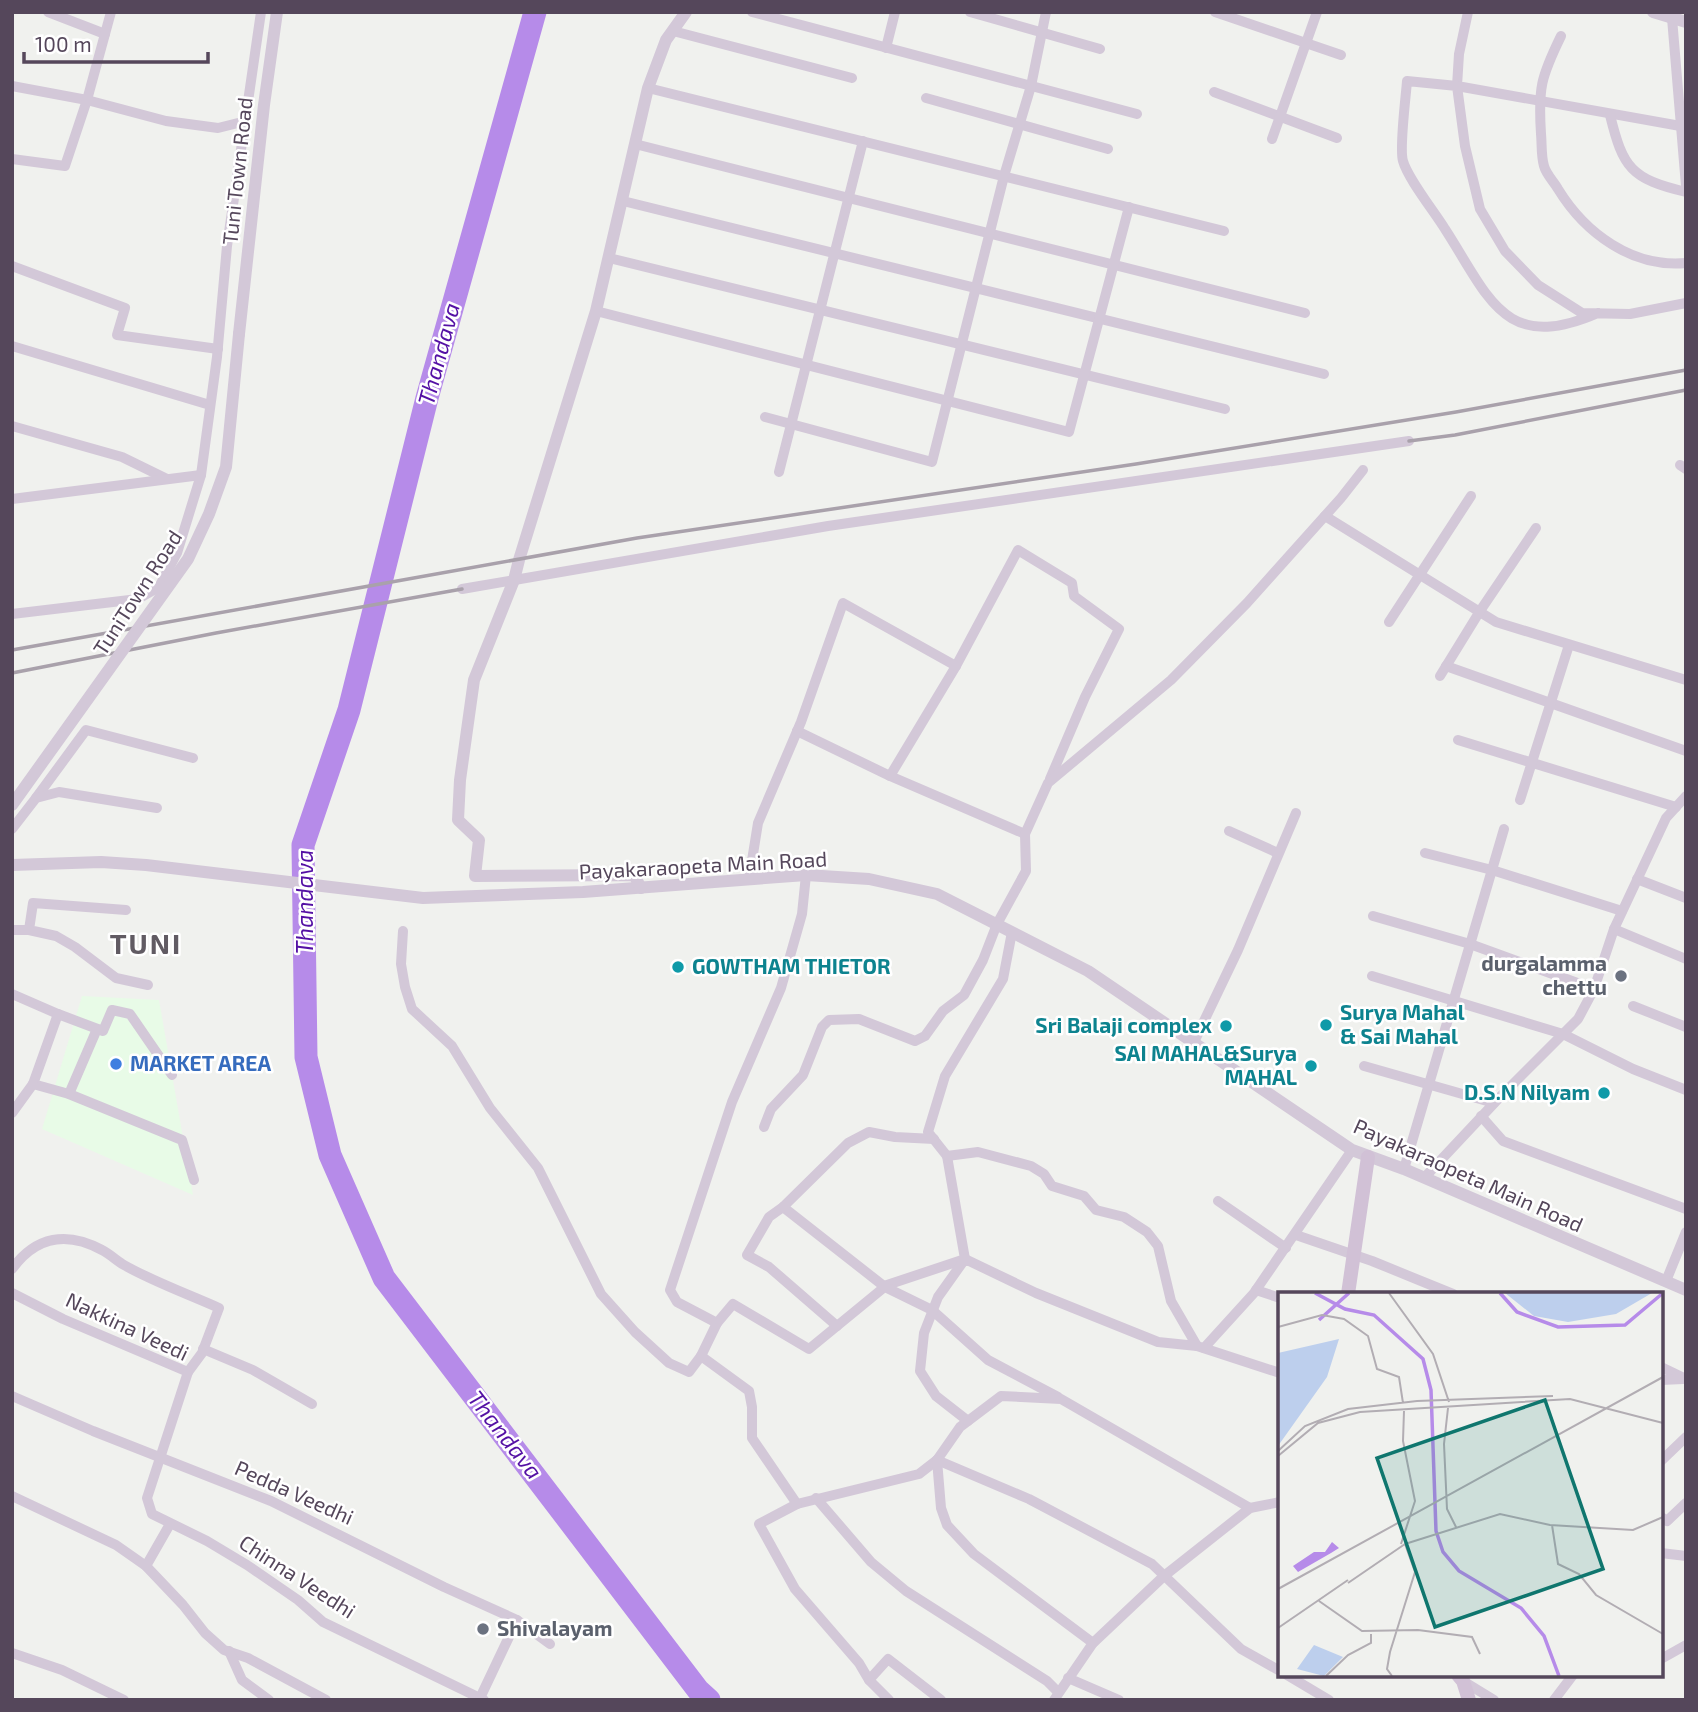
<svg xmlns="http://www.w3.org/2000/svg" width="1698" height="1712" font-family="'Exo 2',sans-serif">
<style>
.commercial{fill:#e8fbe7}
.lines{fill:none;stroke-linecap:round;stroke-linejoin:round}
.river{stroke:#b68be9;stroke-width:23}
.minor{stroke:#d3c8d8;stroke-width:10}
.tertiary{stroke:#d3c8d8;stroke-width:12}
.secondary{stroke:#d1c1d6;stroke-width:14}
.rail{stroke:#a9a1ab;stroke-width:3.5}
.tertiary-bridge{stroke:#d3c8d8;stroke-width:12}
.culture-dot{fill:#0f9aa8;stroke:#fff;stroke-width:2.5}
.worship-dot{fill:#6b7280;stroke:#fff;stroke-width:2.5}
.shop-dot{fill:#3f7fe0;stroke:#fff;stroke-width:2.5}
.labels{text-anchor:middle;stroke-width:5;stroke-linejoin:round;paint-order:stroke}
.street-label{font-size:21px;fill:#55475b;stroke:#fff}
.worship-label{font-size:21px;font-weight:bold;fill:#5b616d;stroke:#fff;text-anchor:end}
.culture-label{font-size:21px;font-weight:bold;fill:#0d838f;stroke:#fff;text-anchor:end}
.shop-label{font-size:21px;font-weight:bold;fill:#366cbe;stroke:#fff;text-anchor:start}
.water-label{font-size:23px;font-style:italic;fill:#5410a4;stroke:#fff}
.district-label{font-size:28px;font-weight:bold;letter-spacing:2px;fill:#615b63;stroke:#fff}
.inset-river{fill:none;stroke:#b68be9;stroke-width:3.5}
.inset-road{fill:none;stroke:#b2adb3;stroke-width:2}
.view{fill:#0f766e;fill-opacity:0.15;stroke:#0f766e;stroke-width:3.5}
.inset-edge{fill:none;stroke:#55475b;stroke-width:3.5}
</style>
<rect width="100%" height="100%" fill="#f0f1ee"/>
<!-- commercial -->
<polygon class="commercial" points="82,996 159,1000 193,1195 42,1129"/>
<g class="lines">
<!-- river -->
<polyline class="river" points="535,12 427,398 349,710 303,845 306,1057 330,1155 384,1278 698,1690 709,1700"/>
<!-- minor -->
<g class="minor">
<polyline points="48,12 105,34"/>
<polyline points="752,12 1137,114"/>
<polyline points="970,12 1100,49"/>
<polyline points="1215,12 1341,55"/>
<polyline points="1468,12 1459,54 1457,86 1686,127"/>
<polyline points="1672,18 1686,186"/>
<polyline points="673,31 852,78"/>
<path d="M1561 36C1541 77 1538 88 1541 134 1542 144 1541 156 1544 166 1546 174 1554 182 1558 189 1585 233 1632 268 1686 263"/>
<polyline points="886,48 895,12"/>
<polyline points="12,86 87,100 166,121 218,128 246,121"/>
<polyline points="648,88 1224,231"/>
<polyline points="1214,92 1337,138"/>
<polyline points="926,98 1108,149"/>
<path d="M1610 115C1623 168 1631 179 1686 192"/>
<polyline points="1272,139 1317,12"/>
<polyline points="635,144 1305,313"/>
<polyline points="12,159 65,166 87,100 111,12"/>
<polyline points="623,201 1324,374"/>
<polyline points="609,258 1225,409"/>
<polyline points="12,266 125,308 117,335 218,349"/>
<polyline points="596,311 1069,432 1129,207"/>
<path d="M1598 313C1504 354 1489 297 1445 229 1434 211 1408 179 1403 161 1399 149 1406 96 1407 81L1457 86 1465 146 1480 209 1505 251 1538 285 1582 313 1630 314 1686 303"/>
<polyline points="12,346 210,405"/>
<polyline points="765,417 932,462 1004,176 1031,86 1046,12"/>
<polyline points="12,426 122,457 167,479"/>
<polyline points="1680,465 1686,469"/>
<polyline points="779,472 863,141"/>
<polyline points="12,499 201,475"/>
<polyline points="1325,516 1496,622 1686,680"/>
<polyline points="462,589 828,526 1409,441"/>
<polyline points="12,614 138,599 159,587 177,553 201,475 217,357 227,246 261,12"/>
<polyline points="1389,622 1471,496"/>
<polyline points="1446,666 1686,751"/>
<polyline points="1440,676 1480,611 1536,528"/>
<polyline points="797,731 890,776 1025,834"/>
<polyline points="1458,740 1676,807"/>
<polyline points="890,776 956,666 1018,550 1072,583 1074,596 1119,629 1085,697 1050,779"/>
<polyline points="36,798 86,730 193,758"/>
<polyline points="1520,800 1569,645"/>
<polyline points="12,829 36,798 59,792 157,808"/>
<polyline points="1229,831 1278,853"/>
<polyline points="1425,853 1492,870 1622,911"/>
<polyline points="806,875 802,914 781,988 732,1102 670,1290 677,1302 717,1323 733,1304 809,1349 887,1285 965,1259 947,1156 928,1132 945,1076 1003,979 1012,932"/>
<polyline points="749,879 758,823 801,722 843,603 956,666"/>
<polyline points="1637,879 1686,898"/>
<polyline points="126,910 33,903 29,930 56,936 75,947 116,978 148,985"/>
<polyline points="1373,916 1470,944 1594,989"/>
<polyline points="1614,929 1686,959"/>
<polyline points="12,930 29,930"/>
<polyline points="403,931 401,964 405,987 412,1009 452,1046 490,1108 538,1168 601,1294 635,1332 669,1363 689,1372 701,1356"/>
<polyline points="1372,976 1563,1034 1633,1069 1686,1090"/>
<polyline points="12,994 58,1014"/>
<polyline points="1633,1006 1686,1027"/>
<polyline points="1194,1042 1238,950 1296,813"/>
<polyline points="1364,1066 1494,1103"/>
<polyline points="172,1075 130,1014 112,1010 103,1031 58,1014 33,1084 69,1094 182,1140 194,1180"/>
<polyline points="69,1094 97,1029"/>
<polyline points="12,1113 33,1084"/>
<polyline points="1481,1116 1503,1141 1686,1209"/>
<polyline points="764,1127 771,1109 803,1075 822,1027 829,1020 859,1019 915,1041 925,1036 943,1011 964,995 983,960 997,924 1026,871 1025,834 1048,783 1171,680 1247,603 1341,498 1363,470"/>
<polyline points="947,1156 978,1152 1031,1166 1044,1174 1052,1186 1084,1196 1096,1210 1124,1217 1147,1232 1158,1246 1171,1301 1197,1346"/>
<polyline points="1404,1169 1504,829"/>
<polyline points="1424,1178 1499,1098 1578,1019 1594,989 1614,929 1666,818 1686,796"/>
<polyline points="1218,1201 1286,1248"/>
<polyline points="783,1207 885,1287 932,1310 988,1360 1058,1397"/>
<polyline points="1296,1235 1372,1261 1453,1294"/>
<path d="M12 1269C36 1236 67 1231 102 1250 110 1254 117 1261 124 1265 154 1282 188 1294 219 1308L202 1353 188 1372"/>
<polyline points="1666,1281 1686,1232"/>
<polyline points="1256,1290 1280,1298"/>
<polyline points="12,1293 63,1319 188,1372 147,1498 152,1514 207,1541 247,1565 298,1600 323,1622 484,1700"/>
<polyline points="717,1323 701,1356 749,1391 752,1407 752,1438 797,1504 919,1474 937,1460 960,1427 1001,1396 1061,1399 1250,1508"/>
<polyline points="837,1326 769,1267 747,1255 769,1217 783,1207 848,1143 869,1132 895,1137 934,1139"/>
<polyline points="1204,1348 1254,1293 1352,1150"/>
<polyline points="203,1349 253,1370 312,1404"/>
<polyline points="1661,1367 1686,1379"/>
<polyline points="1661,1380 1683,1379"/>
<polyline points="12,1396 93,1431 271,1501 444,1587 517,1620 550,1644"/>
<polyline points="968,1421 936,1396 920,1371 924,1333 938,1297 965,1259 1036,1293 1158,1342 1197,1346 1280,1373"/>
<polyline points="937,1460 1029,1499 1152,1564 1241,1649 1280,1671"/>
<polyline points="937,1460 941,1508 947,1525 974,1554 1093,1643"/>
<polyline points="1661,1461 1686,1437"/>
<polyline points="12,1496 116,1545 146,1566 183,1605 205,1633 224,1650 248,1658 326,1700"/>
<polyline points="816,1498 871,1562 906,1591 1047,1681 1058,1692"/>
<polyline points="797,1504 759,1524 795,1589 859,1663 869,1680"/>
<polyline points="1661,1517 1667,1521 1686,1503"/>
<polyline points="1661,1553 1686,1556"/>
<polyline points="146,1566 170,1524"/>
<polyline points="229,1651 242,1680 269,1700"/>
<polyline points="12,1653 62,1670 124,1700"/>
<polyline points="1661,1659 1686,1645"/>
<polyline points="1287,1675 1329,1700"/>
<polyline points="1068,1678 1119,1700"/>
<polyline points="1463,1681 1494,1700"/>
<polyline points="480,1698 517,1620"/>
<polyline points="889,1700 869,1680 888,1659 941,1700"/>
<polyline points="1054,1700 1093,1643 1164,1576 1250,1508 1280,1502"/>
<polyline points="1554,1700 1573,1675"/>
</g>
<!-- tertiary -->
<g class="tertiary">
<polyline points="1653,12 1686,22"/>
<polyline points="239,334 264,105 277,12"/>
<polyline points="12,865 101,862 146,865 423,898 583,892 806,875 869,879 937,894 1088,971 1352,1150 1404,1169 1686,1290"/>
<polyline points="641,888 634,875 475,876 479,840 458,820 460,780 474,680 514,580 519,560 596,311 648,88 666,40 686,12"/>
</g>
<!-- secondary -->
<g class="secondary">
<polyline points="1348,1294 1368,1157"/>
<polyline points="1458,1675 1463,1681 1469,1700"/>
</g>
<!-- rail -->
<g class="rail">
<polyline points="1409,441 1455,435 1686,390"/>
<polyline points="12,650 637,538 1136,464 1456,412 1686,370"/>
<polyline points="12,673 216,633 462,589"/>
</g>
<!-- tertiary-bridge -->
<polyline class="tertiary-bridge" points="12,805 188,559 209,514 226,467 239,334"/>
</g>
<!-- markers -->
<g class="culture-dot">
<circle cx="678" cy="967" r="7"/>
<circle cx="1326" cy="1025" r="7"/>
<circle cx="1226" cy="1026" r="7"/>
<circle cx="1311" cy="1066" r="7"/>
<circle cx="1604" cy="1093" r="7"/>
</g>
<g class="worship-dot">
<circle cx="1621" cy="976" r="7"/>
<circle cx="483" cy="1629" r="7"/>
</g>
<circle class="shop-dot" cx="116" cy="1064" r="7"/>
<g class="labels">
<!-- street labels -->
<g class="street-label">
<text transform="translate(238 171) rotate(-84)" y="7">Tuni Town Road</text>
<text transform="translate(138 593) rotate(-57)" y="7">TuniTown Road</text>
<text transform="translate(703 866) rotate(-3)" y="7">Payakaraopeta Main Road</text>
<text transform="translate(1468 1176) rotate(24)" y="7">Payakaraopeta Main Road</text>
<text transform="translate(127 1327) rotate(25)" y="7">Nakkina Veedi</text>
<text transform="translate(294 1493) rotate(24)" y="7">Pedda Veedhi</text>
<text transform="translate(297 1577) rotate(33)" y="7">Chinna Veedhi</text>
</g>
<!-- worship labels -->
<g class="worship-label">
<text x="1607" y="971">durgalamma<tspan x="1607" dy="24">chettu</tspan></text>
<text x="497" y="1636" text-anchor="start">Shivalayam</text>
</g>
<!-- culture labels -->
<g class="culture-label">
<text x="692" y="974" text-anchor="start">GOWTHAM THIETOR</text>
<text x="1340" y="1020" text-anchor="start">Surya Mahal<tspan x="1340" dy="24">&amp; Sai Mahal</tspan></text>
<text x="1212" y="1033">Sri Balaji complex</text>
<text x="1297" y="1061">SAI MAHAL&amp;Surya<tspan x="1297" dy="24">MAHAL</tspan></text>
<text x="1590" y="1100">D.S.N Nilyam</text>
</g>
<!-- shop labels -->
<g class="shop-label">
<text x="130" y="1071">MARKET AREA</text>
</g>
<!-- water labels -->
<g class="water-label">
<text transform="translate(439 354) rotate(-75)" y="8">Thandava</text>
<text transform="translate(305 902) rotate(-90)" y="8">Thandava</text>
<text transform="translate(505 1435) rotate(52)" y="8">Thandava</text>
</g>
<!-- district labels -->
<g class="district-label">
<text x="146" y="954">TUNI</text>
</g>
</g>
<!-- overview -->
<g transform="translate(1278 1292)">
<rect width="385" height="385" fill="#f0f1ee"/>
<path d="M227 1H374L338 22 290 30 256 24ZM61 47 49 85 0 154V61ZM36 353 65 365 46 384 19 377Z" fill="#bdcfed"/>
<path d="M54 250 61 256 53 261 20 280 15 274 36 260H47Z" fill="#b68be9"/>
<path class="inset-river" d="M37 1 67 17 96 23 145 67 153 98 158 239 165 260 181 279 243 316 266 344 281 384M222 1 239 20 280 35 347 33 385 1M41 28 71 1"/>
<path class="inset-road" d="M111 1 155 62 171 110M0 35 44 23 66 27 90 44 99 77 121 85 125 111M170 116 166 152 169 217 178 235M0 159 27 134 70 117 139 109 275 104M0 164 40 131 82 120 292 107 385 131M274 233 280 272 301 282 318 303 385 342M123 252 137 209 125 149 126 119M127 252 222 222 272 233 355 238 385 225M70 291 127 252 137 280 112 360 109 377 114 384M0 297 385 85M41 309 84 339 140 338 194 345 202 362M0 336 70 288M48 384 70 363 93 351V342"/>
<path class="view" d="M267 108 325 277 157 335 99 166Z"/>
<rect width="385" height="385" class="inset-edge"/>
</g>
<!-- border -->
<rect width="1698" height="1712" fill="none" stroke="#55475b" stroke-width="28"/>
<!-- scale -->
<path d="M24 52v10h184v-10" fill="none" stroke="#55475b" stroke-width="3.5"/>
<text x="35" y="52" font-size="21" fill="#55475b" stroke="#ffffff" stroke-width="5" paint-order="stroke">100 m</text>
</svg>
